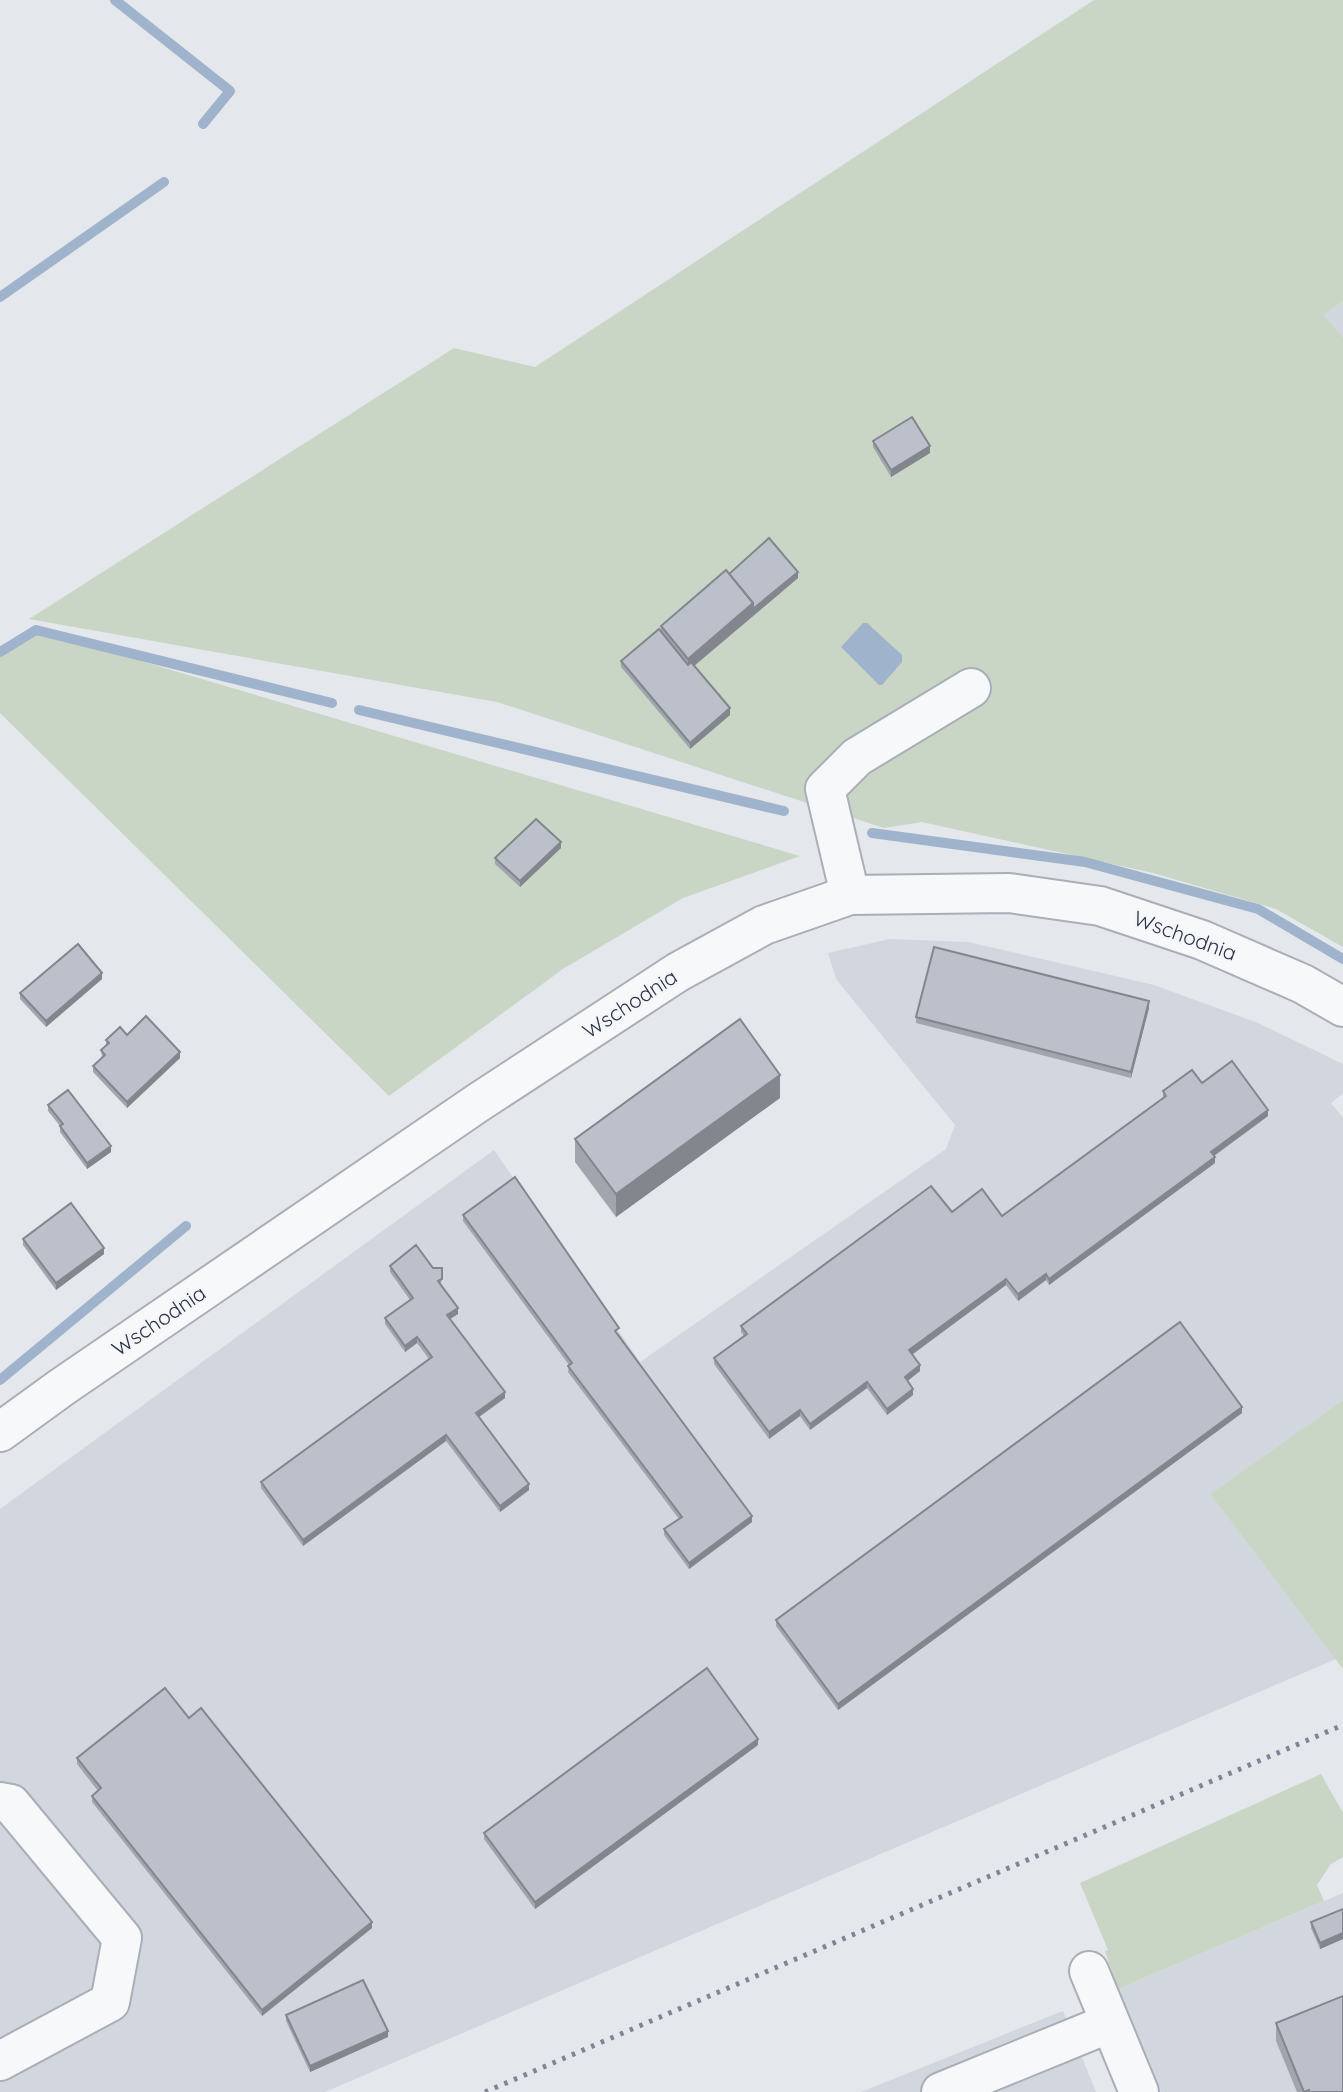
<svg xmlns="http://www.w3.org/2000/svg" width="1343" height="2092" font-family="Quicksand,sans-serif">
<style>
.built{fill:#d2d6de}
.green{fill:#c9d6c5}
.water{fill:#9fb4cc}
.lines{fill:none;stroke-linecap:round;stroke-linejoin:round}
.stream{stroke:#9fb4cc;stroke-width:10}
.minor-casing{stroke:#a9aeb7;stroke-width:42}
.minor{stroke:#f7f8fa;stroke-width:38}
.rail{stroke:#7d8696;stroke-width:5;stroke-dasharray:3.5 7;stroke-linecap:butt}
.wall{fill:#a1a5ae}
.shaded-wall{fill:#83868d}
.building{fill:#bbc0ca;stroke:#83868d;stroke-width:2}
.labels{text-anchor:middle;stroke-width:5;stroke-linejoin:round;paint-order:stroke}
.street-label{font-size:21px;fill:#2b3445;stroke:#f4f6f9}
</style>
<rect width="100%" height="100%" fill="#e4e7ec"/>
<!-- built -->
<g class="built">
<polygon points="1343,301 1343,337 1324,315"/>
<polygon points="890,939 968,942 1154,985 1258,1023 1343,1064 1343,1093 1331,1103 1343,1118 1343,1400 1210,1494 1336,1659 325,2092 0,2092 0,1509 494,1150 640,1362 946,1149 955,1125 836,979 828,953"/>
<polygon points="1343,1893 1343,2092 1161,2092 1118,1989"/>
<polygon points="1063,2011 1096,2092 861,2092"/>
</g>
<!-- green -->
<g class="green">
<polygon points="1094,0 1343,0 1343,301 1324,315 1343,337 1343,947 1276,909 1153,873 922,822 884,828 497,702 29,619 454,348 535,367"/>
<polygon points="36,630 800,856 683,898 563,969 389,1096 0,713 0,652"/>
<polygon points="1343,1400 1343,1669 1210,1494"/>
<polygon points="1321,1774 1343,1813 1343,1857 1331,1864 1317,1885 1324,1901 1118,1989 1105,1951 1108,1950 1080,1883"/>
</g>
<!-- water -->
<polygon class="water" points="863,623 867,623 902,655 902,662 882,685 879,685 841,647"/>
<g class="lines">
<!-- stream -->
<g class="stream">
<polyline points="115,0 230,91 203,124"/>
<polyline points="0,297 164,182"/>
<polyline points="0,652 36,630 332,703"/>
<polyline points="359,710 784,811"/>
<polyline points="872,833 1085,862 1258,909 1343,959"/>
<polyline points="0,1380 186,1226"/>
</g>
<defs>
<g id="minor">
<polyline points="850,895 825,789 857,757 971,688"/>
<polyline points="0,1432 62,1387 479,1102 678,972 764,925 850,895 1009,893 1100,906 1202,940 1303,984 1343,1007"/>
<polyline points="0,1802 11,1804 122,1938 110,2002 0,2061"/>
<polyline points="1089,1971 1139,2092"/>
<polyline points="941,2092 1110,2023"/>
</g>
</defs>
<!-- minor casing -->
<use href="#minor" class="minor-casing"/>
<!-- minor -->
<use href="#minor" class="minor"/>
<!-- rail -->
<polyline class="rail" points="485,2092 1343,1725"/>
</g>
<!-- wall -->
<g class="wall">
<polygon points="873,441 930,453 891,477 873,447"/>
<polygon points="729,574 798,578 694,666 730,715 690,749 621,667 621,661 661,631 661,626"/>
<polygon points="561,848 520,887 495,864 495,858"/>
<polygon points="102,979 46,1027 20,999 20,993"/>
<polygon points="1149,1008 1131,1078 916,1023 916,1017"/>
<polygon points="127,1035 180,1058 127,1108 93,1072 93,1066 102,1057 101,1050 106,1046 106,1040"/>
<polygon points="1202,1083 1268,1116 1214,1156 1215,1163 1049,1285 1046,1280 1018,1301 1006,1285 912,1354 920,1371 907,1381 913,1395 887,1415 867,1388 810,1430 800,1416 769,1439 714,1364 714,1358 744,1336 741,1332 741,1326 1002,1216 1163,1098 1163,1091"/>
<polygon points="780,1098 616,1217 575,1162 575,1139"/>
<polygon points="48,1105 111,1152 87,1169 60,1132 60,1126 48,1111"/>
<polygon points="463,1215 619,1334 752,1522 689,1569 664,1535 664,1529 679,1519 568,1372 569,1365 463,1221"/>
<polygon points="23,1239 104,1254 56,1290 23,1245"/>
<polygon points="390,1266 442,1268 441,1285 458,1314 450,1319 505,1398 479,1417 529,1490 500,1512 446,1441 303,1546 261,1488 261,1482 429,1359 417,1343 405,1352 385,1324 385,1318 410,1300 390,1272"/>
<polygon points="1242,1413 838,1710 776,1626 776,1620"/>
<polygon points="189,1718 372,1928 262,2016 92,1802 92,1796 98,1791 77,1764 77,1758"/>
<polygon points="758,1745 535,1909 484,1839 484,1833"/>
<polygon points="1343,1909 1343,1939 1320,1949 1311,1928 1311,1922"/>
<polygon points="286,2015 388,2037 310,2072 286,2021"/>
<polygon points="1276,2023 1343,2092 1297,2092 1276,2041"/>
</g>
<!-- shaded-wall -->
<g class="shaded-wall">
<polygon points="930,446 930,453 891,477 891,470"/>
<polygon points="798,572 798,578 688,671 688,659 753,603"/>
<polygon points="730,708 730,715 690,749 690,743"/>
<polygon points="561,842 561,848 520,887 520,881"/>
<polygon points="102,973 102,979 46,1027 46,1021"/>
<polygon points="1149,1001 1149,1008 1131,1078 1131,1072"/>
<polygon points="180,1052 180,1058 127,1108 127,1102"/>
<polygon points="780,1075 780,1098 616,1217 616,1194"/>
<polygon points="1268,1110 1268,1116 1211,1158 1211,1152"/>
<polygon points="111,1146 111,1152 87,1169 87,1163"/>
<polygon points="1215,1157 1215,1163 1049,1285 1049,1279"/>
<polygon points="104,1248 104,1254 56,1290 56,1283"/>
<polygon points="1046,1274 1046,1280 1018,1301 1018,1294"/>
<polygon points="1006,1279 1006,1285 909,1357 909,1350"/>
<polygon points="458,1308 458,1314 447,1321 447,1315"/>
<polygon points="417,1337 417,1343 405,1352 405,1346"/>
<polygon points="920,1365 920,1371 905,1383 905,1377"/>
<polygon points="867,1382 867,1388 810,1430 810,1424"/>
<polygon points="913,1389 913,1395 887,1415 887,1409"/>
<polygon points="505,1392 505,1398 476,1419 476,1413"/>
<polygon points="1242,1407 1242,1413 838,1710 838,1704"/>
<polygon points="800,1410 800,1416 769,1439 769,1432"/>
<polygon points="446,1435 446,1441 303,1546 303,1540"/>
<polygon points="529,1484 529,1490 500,1512 500,1506"/>
<polygon points="752,1516 752,1522 689,1569 689,1563"/>
<polygon points="758,1739 758,1745 535,1909 535,1902"/>
<polygon points="372,1922 372,1928 262,2016 262,2010"/>
<polygon points="1343,1933 1343,1939 1320,1949 1320,1943"/>
<polygon points="388,2031 388,2037 310,2072 310,2066"/>
</g>
<!-- building -->
<g class="building">
<polygon points="912,417 930,446 891,470 873,441"/>
<polygon points="769,538 798,572 753,609 753,603 729,574"/>
<polygon points="726,570 753,603 688,659 661,626"/>
<polygon points="659,629 688,665 691,662 730,708 690,743 621,661"/>
<polygon points="536,819 561,842 520,881 495,858"/>
<polygon points="78,944 102,973 46,1021 20,993"/>
<polygon points="934,947 1149,1001 1131,1072 916,1017"/>
<polygon points="146,1016 180,1052 127,1102 93,1066 105,1055 101,1050 109,1043 106,1040 120,1027 127,1035"/>
<polygon points="740,1019 780,1075 616,1194 575,1139"/>
<polygon points="1232,1061 1268,1110 1211,1152 1215,1157 1049,1279 1046,1274 1018,1294 1006,1279 909,1350 920,1365 905,1377 913,1389 887,1409 867,1382 810,1424 800,1410 769,1432 714,1358 747,1334 741,1326 931,1186 952,1212 982,1189 1002,1216 1166,1096 1163,1091 1192,1070 1202,1083"/>
<polygon points="68,1090 111,1146 87,1163 60,1126 63,1124 48,1105"/>
<polygon points="515,1177 619,1328 615,1331 752,1516 689,1563 664,1529 682,1517 568,1366 572,1363 463,1215"/>
<polygon points="71,1203 104,1248 56,1283 23,1239"/>
<polygon points="416,1245 433,1268 442,1268 442,1279 438,1281 458,1308 447,1315 505,1392 476,1413 529,1484 500,1506 446,1435 303,1540 261,1482 432,1357 417,1337 405,1346 385,1318 413,1298 390,1266"/>
<polygon points="1180,1322 1242,1407 838,1704 776,1620"/>
<polygon points="707,1668 758,1739 535,1902 484,1833"/>
<polygon points="165,1688 189,1718 201,1708 372,1922 262,2010 92,1796 101,1788 77,1758"/>
<polygon points="1343,1909 1343,1933 1320,1943 1311,1922"/>
<polygon points="363,1980 388,2031 310,2066 286,2015"/>
<polygon points="1343,1996 1343,2092 1309,2092 1309,2090 1304,2092 1276,2023"/>
</g>
<g class="labels">
<!-- street labels -->
<g class="street-label">
<text transform="translate(1185 936) rotate(20)" y="7">Wschodnia</text>
<text transform="translate(630 1004) rotate(-33)" y="7">Wschodnia</text>
<text transform="translate(159 1321) rotate(-34)" y="7">Wschodnia</text>
</g>
</g>
</svg>
